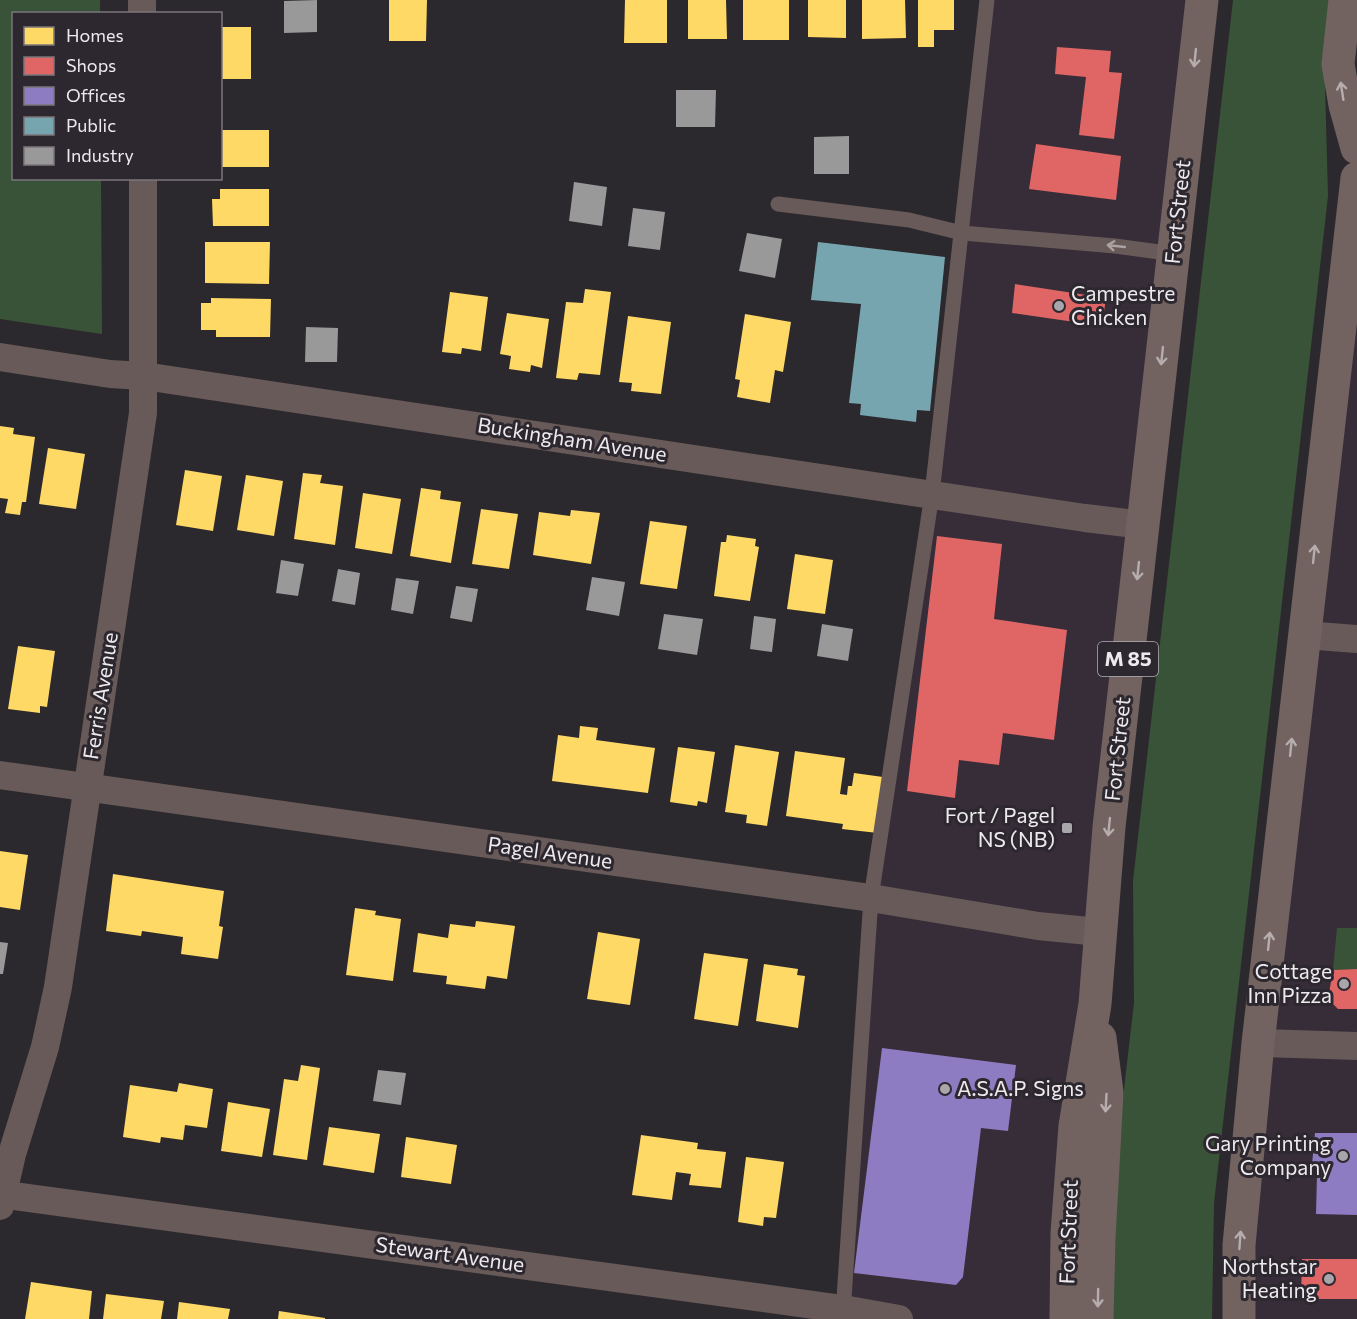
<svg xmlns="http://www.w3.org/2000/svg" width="1357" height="1319" font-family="Commissioner,sans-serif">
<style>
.built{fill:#362d38}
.green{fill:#395338}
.homes{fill:#ffd966}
.shops{fill:#e06666}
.offices{fill:#8e7cc3}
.public{fill:#76a5af}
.industry{fill:#999}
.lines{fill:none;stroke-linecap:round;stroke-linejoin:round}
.service{stroke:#685a58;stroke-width:15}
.minor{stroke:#685a58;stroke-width:28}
.primary{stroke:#736360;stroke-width:33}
.oneway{stroke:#b6adae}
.oneway2{stroke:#aaa2a3}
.poi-dot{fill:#a9a6ab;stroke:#2d282f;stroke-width:2}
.labels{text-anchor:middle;stroke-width:6;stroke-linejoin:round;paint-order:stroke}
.shield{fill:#2d282f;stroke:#b3b0b5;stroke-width:1.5}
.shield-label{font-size:20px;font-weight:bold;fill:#edeaee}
.street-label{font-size:21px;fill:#edeaee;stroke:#2d282f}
.poi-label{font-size:21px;fill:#edeaee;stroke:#2d282f;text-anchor:end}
</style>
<rect width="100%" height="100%" fill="#2c292e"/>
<!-- built -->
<g class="built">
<polygon points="987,0 1202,0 1066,1319 842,1319 871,898 932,494"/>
<polygon points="1357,178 1357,1319 1239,1319"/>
</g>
<!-- green -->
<g class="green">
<polygon points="0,0 100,0 100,13 14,14 14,178 101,179 102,334 0,319"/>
<polygon points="1233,0 1336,0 1325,87 1328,196 1214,1203 1212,1319 1111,1319 1110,1210 1134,1003 1133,881"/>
<polygon points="1337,928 1357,928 1357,969 1333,970"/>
</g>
<!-- homes -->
<g class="homes">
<polygon points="389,0 427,0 426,41 389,41"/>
<polygon points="625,0 667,0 667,43 624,43"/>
<polygon points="688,0 726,0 727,39 688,39"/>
<rect x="743" y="0" width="46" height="40"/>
<polygon points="808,0 846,0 846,38 808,37"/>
<polygon points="862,0 905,0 906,38 862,39"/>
<polygon points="918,0 954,0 954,30 934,30 934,47 918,47"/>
<rect x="220" y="27" width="31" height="52"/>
<rect x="220" y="130" width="49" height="37"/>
<polygon points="220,189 269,189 269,226 213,226 212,199 220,199"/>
<polygon points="205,242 270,242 269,284 205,283"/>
<polygon points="585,289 611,292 600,375 579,373 577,380 556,378 566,302 583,303"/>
<polygon points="450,292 488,297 481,351 462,348 461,354 442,352"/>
<polygon points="211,298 271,299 270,337 216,337 216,330 201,330 201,303 211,303"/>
<polygon points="507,313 549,319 542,368 531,365 530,372 509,369 511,356 500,354"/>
<polygon points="745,314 791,322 783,372 775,370 770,403 737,397 740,380 735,379"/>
<polygon points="628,316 671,322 661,394 631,391 632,383 619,382"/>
<polygon points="0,426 14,428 13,434 35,437 26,502 22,502 20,515 5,513 8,499 0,498"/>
<polygon points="48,448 85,454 76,509 39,504"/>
<polygon points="185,470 222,476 213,531 176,525"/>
<polygon points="303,473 322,475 320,483 343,486 335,545 294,539"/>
<polygon points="246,475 283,481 274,536 237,530"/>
<polygon points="421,488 441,491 440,499 461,502 451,563 410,556"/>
<polygon points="363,493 401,499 392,554 355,548"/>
<polygon points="481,509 518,514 509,569 472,564"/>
<polygon points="571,510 600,513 591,564 533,555 539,512 570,516"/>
<polygon points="650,521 687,526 677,589 640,584"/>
<polygon points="727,535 756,539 755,546 759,547 750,601 714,596 721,542 726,542"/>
<polygon points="795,554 833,560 825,614 787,609"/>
<polygon points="18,646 55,651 47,707 40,706 40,713 8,709"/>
<polygon points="580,726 598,728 596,740 655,748 648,793 552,781 558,735 579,738"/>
<polygon points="735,745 779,752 767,826 746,823 747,815 725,812"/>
<polygon points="678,747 715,752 707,803 698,801 697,806 670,802"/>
<polygon points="795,751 845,758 840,794 847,795 848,786 852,786 854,773 883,777 878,833 842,829 843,824 786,816"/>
<polygon points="0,851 28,855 20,910 0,907"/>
<polygon points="113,874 224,891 219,926 223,927 218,959 181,954 183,937 142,931 141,936 106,931"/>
<polygon points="355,908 376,911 375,915 401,919 393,981 346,975"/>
<polygon points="476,921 515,926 507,979 487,976 485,989 446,984 447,976 413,972 418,933 448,938 450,924 475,927"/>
<polygon points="598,932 640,939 630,1005 587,999"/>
<polygon points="704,953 748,959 738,1026 694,1019"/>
<polygon points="764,964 798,969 797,975 805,976 798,1028 756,1021"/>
<polygon points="301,1065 320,1068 307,1160 273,1155 284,1079 298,1081"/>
<polygon points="179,1083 213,1089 207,1128 185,1125 183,1140 161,1137 160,1143 123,1137 130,1085 177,1092"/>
<polygon points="228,1102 270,1109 262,1157 221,1151"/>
<polygon points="329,1127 380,1134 374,1173 323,1165"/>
<polygon points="641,1135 698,1143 697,1149 726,1152 721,1188 689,1185 691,1174 676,1172 672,1200 632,1195"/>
<polygon points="406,1137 457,1145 451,1184 401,1177"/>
<polygon points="746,1157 784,1162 776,1218 764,1217 763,1226 738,1222"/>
<polygon points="31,1282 92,1291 89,1319 25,1319"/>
<polygon points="106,1294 164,1301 161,1319 103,1319"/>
<polygon points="179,1302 230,1309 228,1319 177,1319"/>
<polygon points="279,1311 325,1318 325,1319 278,1319"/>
</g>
<!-- shops -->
<g class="shops">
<polygon points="1057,47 1111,51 1109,72 1122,73 1114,139 1079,135 1086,77 1055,74"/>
<polygon points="1036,144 1121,156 1116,200 1029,189"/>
<polygon points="1015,284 1106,298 1102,326 1012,313"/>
<polygon points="937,536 1002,544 994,619 1067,630 1054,740 1003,733 999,765 959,760 955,798 907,791"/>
<polygon points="1357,969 1357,1009 1338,1009 1328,999 1333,970"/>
<polygon points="1302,1259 1357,1259 1357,1299 1301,1299"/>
</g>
<!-- offices -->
<g class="offices">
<polygon points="882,1048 1016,1065 1008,1131 981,1128 963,1277 956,1285 854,1273"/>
<polygon points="1315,1133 1357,1133 1357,1215 1316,1214 1317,1175 1311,1175"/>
</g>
<!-- public -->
<polygon class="public" points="818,242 945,257 930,411 917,410 916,422 860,415 861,404 849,403 861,304 811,300"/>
<!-- industry -->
<g class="industry">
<polygon points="317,0 317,32 284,33 284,1"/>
<polygon points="676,90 716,90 715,127 676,127"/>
<polygon points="849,136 849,174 814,174 814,137"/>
<polygon points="574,182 607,187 602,226 569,221"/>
<polygon points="633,208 665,212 660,250 628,246"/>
<polygon points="747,233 782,239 775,278 739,271"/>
<polygon points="306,327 338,328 337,362 305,362"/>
<polygon points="281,560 304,564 298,596 276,593"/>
<polygon points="338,569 360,573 355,605 332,601"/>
<polygon points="592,577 625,582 619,616 586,610"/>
<polygon points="396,578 419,581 413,614 391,610"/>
<polygon points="456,586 478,589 472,622 450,618"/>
<polygon points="664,614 703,619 697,655 658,649"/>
<polygon points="754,616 776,619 772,652 750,649"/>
<polygon points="822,624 853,629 848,661 817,656"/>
<polygon points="0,942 8,943 3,974 0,974"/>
<polygon points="378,1070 406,1073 401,1105 373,1101"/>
</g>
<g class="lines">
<!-- service -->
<g class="service">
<polyline points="778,204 909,220 962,233 1115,246 1174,254"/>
<polyline points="843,1313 871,898 932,494 987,0"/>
</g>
<!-- minor -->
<g class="minor">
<polyline points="142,0 142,14"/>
<polyline points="0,357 110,374 144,376 1085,518 1144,525"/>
<polyline points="1304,635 1357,639"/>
<polyline points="0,775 871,898 1038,926 1099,932"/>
<polyline points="1258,1043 1357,1046"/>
<polyline points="0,1194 843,1309 899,1319"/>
<polyline points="0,1206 12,1154 45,1047 58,987 143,413 143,178"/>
</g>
<!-- primary -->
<g class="primary">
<polyline points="1345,0 1338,64 1345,105 1357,148"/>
<polyline points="1066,1319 1067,1233 1075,1126 1095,1004 1109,827 1202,0"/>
<polyline points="1097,1319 1099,1238 1107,1092 1100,1038"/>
<polyline points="1239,1319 1239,1245 1258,1043 1357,178"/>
</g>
</g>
<!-- one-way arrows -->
<defs><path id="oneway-shaft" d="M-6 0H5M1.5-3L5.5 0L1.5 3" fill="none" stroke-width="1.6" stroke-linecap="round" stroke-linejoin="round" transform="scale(1.5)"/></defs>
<g class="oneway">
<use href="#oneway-shaft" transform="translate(1195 58) rotate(96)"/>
<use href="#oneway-shaft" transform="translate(1342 91) rotate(-99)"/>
<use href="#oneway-shaft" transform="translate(1162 356) rotate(96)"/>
<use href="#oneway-shaft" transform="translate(1314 554) rotate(-84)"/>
<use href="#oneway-shaft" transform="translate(1138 571) rotate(96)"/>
<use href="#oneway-shaft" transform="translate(1291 747) rotate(-84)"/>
<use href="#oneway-shaft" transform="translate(1109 827) rotate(96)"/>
<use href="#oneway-shaft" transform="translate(1269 941) rotate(-84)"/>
<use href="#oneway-shaft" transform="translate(1106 1103) rotate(93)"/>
<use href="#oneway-shaft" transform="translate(1240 1240) rotate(-86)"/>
<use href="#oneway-shaft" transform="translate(1098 1298) rotate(91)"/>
</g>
<use class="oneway2" href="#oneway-shaft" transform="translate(1116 246) rotate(-174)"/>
<!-- markers -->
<g class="poi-dot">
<circle cx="1059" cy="306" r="6"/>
<rect x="1061" y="822" width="12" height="12" rx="3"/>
<circle cx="1344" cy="984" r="6"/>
<circle cx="945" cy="1089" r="6"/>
<circle cx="1343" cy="1156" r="6"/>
<circle cx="1329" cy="1279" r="6"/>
</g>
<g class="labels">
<!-- shield labels -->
<rect class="shield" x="1098" y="642" width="60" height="34" rx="4.5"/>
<g class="shield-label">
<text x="1128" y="666">M 85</text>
</g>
<!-- street labels -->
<g class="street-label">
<text transform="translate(1178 212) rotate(-84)" y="7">Fort Street</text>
<text transform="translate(572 440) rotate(9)" y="7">Buckingham Avenue</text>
<text transform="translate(101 696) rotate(-81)" y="7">Ferris Avenue</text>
<text transform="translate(1118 749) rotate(-84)" y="7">Fort Street</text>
<text transform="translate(550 853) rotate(8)" y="7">Pagel Avenue</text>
<text transform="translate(1069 1232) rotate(-88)" y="7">Fort Street</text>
<text transform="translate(450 1255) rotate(8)" y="7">Stewart Avenue</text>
</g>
<!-- poi labels -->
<g class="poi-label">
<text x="1071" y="301" text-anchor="start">Campestre<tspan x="1071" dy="24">Chicken</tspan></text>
<text x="1055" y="823">Fort / Pagel<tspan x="1055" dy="24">NS (NB)</tspan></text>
<text x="1332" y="979">Cottage<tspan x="1332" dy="24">Inn Pizza</tspan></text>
<text x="957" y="1096" text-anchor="start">A.S.A.P. Signs</text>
<text x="1331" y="1151">Gary Printing<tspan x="1331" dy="24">Company</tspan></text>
<text x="1317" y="1274">Northstar<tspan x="1317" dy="24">Heating</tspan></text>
</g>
</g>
<!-- legend -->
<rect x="12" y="12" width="210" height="168" fill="#2d282f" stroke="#7a767b" stroke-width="1.5"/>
<rect x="24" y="27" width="30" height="18" fill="#ffd966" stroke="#7a767b" stroke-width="1.5"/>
<text x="66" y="42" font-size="18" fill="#edeaee">Homes</text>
<rect x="24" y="57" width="30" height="18" fill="#e06666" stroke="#7a767b" stroke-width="1.5"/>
<text x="66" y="72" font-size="18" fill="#edeaee">Shops</text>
<rect x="24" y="87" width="30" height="18" fill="#8e7cc3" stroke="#7a767b" stroke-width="1.5"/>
<text x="66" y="102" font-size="18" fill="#edeaee">Offices</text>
<rect x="24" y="117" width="30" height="18" fill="#76a5af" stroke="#7a767b" stroke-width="1.5"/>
<text x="66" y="132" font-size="18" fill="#edeaee">Public</text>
<rect x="24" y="147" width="30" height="18" fill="#999999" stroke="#7a767b" stroke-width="1.5"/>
<text x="66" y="162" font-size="18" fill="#edeaee">Industry</text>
</svg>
